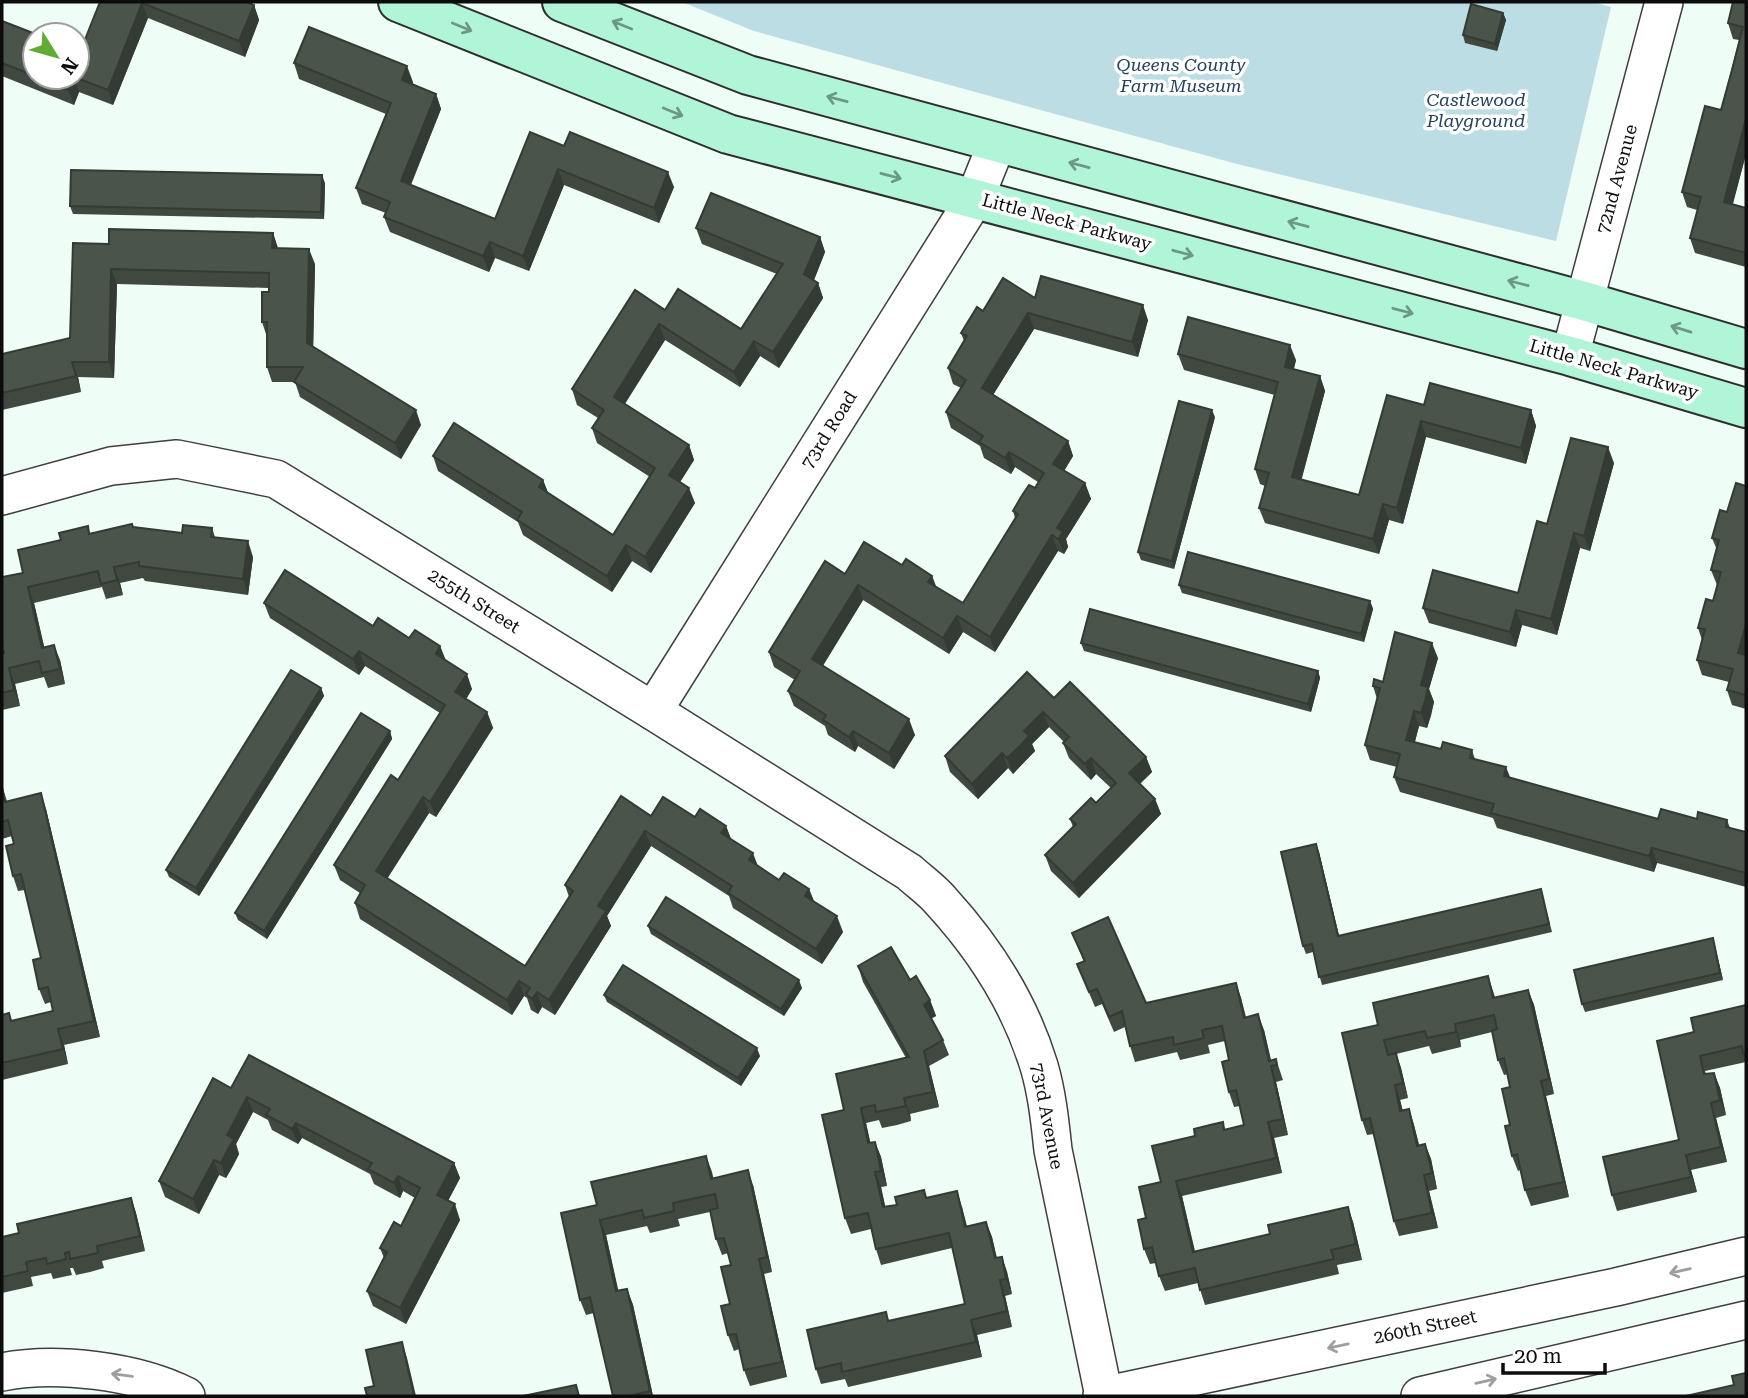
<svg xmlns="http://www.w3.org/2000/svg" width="1748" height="1398" font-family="'Roboto Serif',serif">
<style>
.green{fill:#bbdde3}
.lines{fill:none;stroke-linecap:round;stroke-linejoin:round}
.street-casing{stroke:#3f3f3f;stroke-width:40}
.secondary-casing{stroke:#2e2e2e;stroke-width:42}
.street{stroke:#fff;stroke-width:37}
.secondary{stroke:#b0f5d8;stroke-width:38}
.wall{fill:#404840}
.shaded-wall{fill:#343b34}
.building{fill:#4a544b;stroke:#343b34;stroke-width:2}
.oneway{stroke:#6e9886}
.oneway2{stroke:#9e9e9e}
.labels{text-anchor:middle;stroke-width:7;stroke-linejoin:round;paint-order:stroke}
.park-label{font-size:18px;font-style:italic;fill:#25415c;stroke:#fff}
.street-label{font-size:18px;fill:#0c0c0c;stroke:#fff}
</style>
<rect width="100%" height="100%" fill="#eefdf5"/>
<!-- green -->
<polygon class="green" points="682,2 1593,2 1611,7 1556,241 1237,164 1026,106 754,31"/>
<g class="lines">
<defs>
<g id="street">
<polyline points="1570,356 1664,2"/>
<path d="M2 496 111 466 177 459 276 479 653 711 909 872C920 882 932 890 941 901 985 949 1020 1004 1039 1066 1047 1093 1050 1122 1053 1150L1104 1396"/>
<polyline points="653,711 975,198 997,143"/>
<path d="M2 1372C56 1361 137 1371 186 1396"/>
<polyline points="1102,1396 1616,1287 1746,1256"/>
<polyline points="1420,1396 1746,1320"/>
</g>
<g id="secondary">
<polyline points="398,2 728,134 1570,356 1746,408"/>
<polyline points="562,2 748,75 1584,301 1746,349"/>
</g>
</defs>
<!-- street casing -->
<use href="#street" class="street-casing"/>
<!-- secondary casing -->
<use href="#secondary" class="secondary-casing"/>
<!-- street -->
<use href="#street" class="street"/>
<!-- secondary -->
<use href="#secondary" class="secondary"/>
</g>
<!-- wall -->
<g class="wall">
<polygon points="100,2 254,5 259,20 245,57 148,18 113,105 79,92 74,105 2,76 2,21 35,35 35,77 77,77 80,52"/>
<polygon points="1746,2 1746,154 1733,204 1746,208 1746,267 1695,253 1690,238 1697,210 1687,207 1682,192 1721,110 1739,40 1733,39 1728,23"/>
<polygon points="1503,13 1506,20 1497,51 1465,43 1463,35"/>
<polygon points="294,63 413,82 412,85 436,94 441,109 411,185 495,219 564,146 674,187 659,223 564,185 529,271 495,258 489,272 390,232 384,217 386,213 362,204 356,188 386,114 299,79"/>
<polygon points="325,183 324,219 73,214 70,206"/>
<polygon points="696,228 820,237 825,252 814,280 818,283 823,298 779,368 760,356 740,387 665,340 625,404 689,445 694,460 680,482 695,503 651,573 632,561 612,592 523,535 518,522 438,471 433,456 543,480 548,493 613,535 650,477 597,443 592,428 598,418 577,405 572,389 665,310 741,329 777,274 702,244"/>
<polygon points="273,233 278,248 315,264 313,347 421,425 401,459 300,397 295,382 272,382 267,367 267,337 262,322 269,288 117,284 114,378 78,377 81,392 2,410 2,354 70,338 109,244"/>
<polygon points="1035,298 1148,320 1138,357 1034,329 993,395 1068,441 1073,456 1064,471 1085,483 1091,499 1066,539 1068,547 1064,554 1058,551 995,652 963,632 949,654 863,600 823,665 915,735 894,769 858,746 855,752 828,735 825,726 794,706 788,691 795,680 774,667 769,652 845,574 902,565 932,576 936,587 963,603 1015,518 1013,511 1035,488 1038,482 1015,467 1011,474 984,458 980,446 951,428 946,412 961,388 953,384 948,368 964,341 961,333 983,311"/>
<polygon points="1178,354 1296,360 1294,369 1320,376 1325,391 1301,480 1359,495 1424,405 1531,410 1536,426 1526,464 1426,437 1403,524 1389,520 1379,554 1265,523 1259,508 1265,486 1260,484 1255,469 1275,395 1184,370"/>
<polygon points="1215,417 1174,569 1141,560 1138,552"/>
<polygon points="1614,463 1590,551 1580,548 1557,635 1522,625 1516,647 1429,623 1423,608 1518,593 1547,524"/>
<polygon points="1746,486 1746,709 1732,705 1727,690 1729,682 1702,675 1697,660 1702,640 1698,628 1713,601 1717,585 1711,570 1717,550 1712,538 1727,512"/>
<polygon points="88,526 90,533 134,527 182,533 212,528 215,537 253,557 248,595 145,581 143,578 120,583 123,595 106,599 102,587 34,603 44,647 60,660 65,684 48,688 44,677 15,684 20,706 2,710 2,577 23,573 61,540"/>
<polygon points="1179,585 1370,601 1373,609 1364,642 1182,593"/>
<polygon points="264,603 373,626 409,638 440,646 446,661 472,689 466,699 487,712 493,728 436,817 429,813 387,878 525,966 569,897 565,885 651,816 695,817 726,826 731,840 757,865 779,880 809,889 814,901 843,932 822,964 733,908 729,896 651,846 607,916 611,926 555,1015 542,1007 538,1014 531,1010 527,998 524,996 512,1015 360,919 355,903 360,893 340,880 334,865 398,780 440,713 365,666 359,675 270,618"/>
<polygon points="1081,643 1318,671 1320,678 1311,712 1084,651"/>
<polygon points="1438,658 1429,689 1434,702 1431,716 1427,728 1419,726 1415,742 1441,749 1472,750 1475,759 1510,778 1658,819 1727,820 1730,828 1746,832 1746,887 1657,863 1654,872 1497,828 1493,818 1400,792 1394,777 1397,767 1370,760 1365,745 1377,699 1373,686"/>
<polygon points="321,688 324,696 199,896 169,877 166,870"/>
<polygon points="1054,698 1146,757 1152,772 1140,784 1155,799 1161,814 1079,898 1051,871 1045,855 1073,827 1070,819 1096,803 1111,788 1096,774 1091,780 1069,758 1063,743 1064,742 1049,727 1032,744 1035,751 1025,761 1013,774 1008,768 978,799 950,772 945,756"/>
<polygon points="390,731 392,739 267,939 238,920 235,913"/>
<polygon points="2,786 7,801 46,809 100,1037 64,1045 68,1064 2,1080 2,1015 9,1013 12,1021 53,1011 51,1002 45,1004 39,989 41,958 25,890 18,891 13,876 14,844 12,836 2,839"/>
<polygon points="1319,852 1339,936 1541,889 1552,932 1322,985 1313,952 1306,954 1303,946"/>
<polygon points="648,926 802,988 784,1016 651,934"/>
<polygon points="1072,933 1146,1003 1236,983 1241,998 1246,1017 1264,1030 1271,1060 1276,1059 1283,1080 1276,1082 1288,1135 1274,1138 1282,1173 1182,1196 1195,1251 1270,1234 1348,1207 1353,1222 1362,1260 1337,1265 1339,1274 1205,1305 1198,1283 1165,1291 1159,1276 1156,1263 1150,1264 1144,1249 1146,1218 1161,1182 1195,1136 1223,1122 1225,1129 1244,1125 1240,1106 1234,1107 1229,1092 1229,1060 1225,1041 1208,1045 1210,1053 1180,1060 1177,1052 1135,1062 1130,1046 1125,1027 1114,1032 1102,1004 1095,1007 1077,964 1084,962"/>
<polygon points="1713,938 1723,980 1585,1012 1582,1004"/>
<polygon points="858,966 910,980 930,1000 936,1016 931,1018 943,1040 949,1055 929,1066 939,1107 910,1114 911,1121 897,1125 882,1128 879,1120 866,1123 870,1143 875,1142 881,1157 887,1186 881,1187 885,1207 897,1205 924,1190 927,1198 962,1207 967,1226 986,1222 992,1237 997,1258 1002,1257 1007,1272 1012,1294 1005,1296 1012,1327 977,1335 982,1357 848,1387 845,1379 821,1384 816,1369 889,1321 965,1304 952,1248 881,1265 876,1249 871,1229 851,1234 845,1218 844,1110 906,1058 863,982"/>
<polygon points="1488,976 1495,997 1528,990 1534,1005 1554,1094 1546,1096 1569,1197 1531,1206 1525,1190 1520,1170 1518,1171 1512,1156 1510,1125 1510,1087 1508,1074 1504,1075 1498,1060 1492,1032 1460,1040 1461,1047 1432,1054 1429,1046 1396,1054 1401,1068 1408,1098 1400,1100 1403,1111 1409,1109 1414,1125 1419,1145 1425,1144 1431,1159 1437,1189 1429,1191 1438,1228 1399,1236 1394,1221 1374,1134 1367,1135 1362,1120 1378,1025"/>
<polygon points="604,995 760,1056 741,1086 607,1002"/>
<polygon points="1746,1005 1746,1062 1705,1071 1706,1074 1714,1073 1720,1088 1726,1115 1716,1118 1727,1162 1691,1170 1697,1192 1617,1211 1612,1195 1679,1140 1694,1032"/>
<polygon points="231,1088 454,1163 460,1178 448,1201 460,1220 406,1324 373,1306 367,1291 384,1258 380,1248 401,1226 415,1198 403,1191 400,1198 374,1184 370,1174 302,1138 298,1144 272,1130 268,1120 253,1112 236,1144 239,1154 233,1166 226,1178 219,1175 199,1214 165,1197 159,1181"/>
<polygon points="706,1156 713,1178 753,1185 772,1272 764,1274 787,1377 750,1386 744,1370 739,1349 734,1351 728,1335 731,1265 728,1253 722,1255 716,1239 710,1212 678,1219 680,1226 650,1233 647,1226 606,1235 618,1291 627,1289 633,1305 653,1396 613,1396 594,1313 586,1315 580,1300 597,1205"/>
<polygon points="131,1198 136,1213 145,1251 102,1261 104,1268 90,1272 76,1275 73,1268 70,1268 72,1275 53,1279 51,1273 31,1277 33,1286 2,1293 2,1237 19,1233"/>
</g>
<!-- shaded-wall -->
<g class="shaded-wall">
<polygon points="142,3 148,18 113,105 108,90"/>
<polygon points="254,5 259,20 245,57 239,41"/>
<polygon points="1503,13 1506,20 1497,51 1495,44"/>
<polygon points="407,66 413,82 407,96 402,80"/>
<polygon points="74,77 79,92 74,105 68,90"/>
<polygon points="436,94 441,109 406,196 401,181"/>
<polygon points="1746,119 1746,154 1729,217 1724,202"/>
<polygon points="558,169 564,185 529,271 523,256"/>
<polygon points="668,172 674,187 659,223 654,208"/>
<polygon points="322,175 325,183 324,219 321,212"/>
<polygon points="273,233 278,249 272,248"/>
<polygon points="820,237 825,252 810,290 804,274"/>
<polygon points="490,242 495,258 489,272 483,256"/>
<polygon points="309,249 315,264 313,358 307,343"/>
<polygon points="111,269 117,284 114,378 109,362"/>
<polygon points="818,283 823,298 779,368 773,352"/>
<polygon points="1143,305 1148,320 1138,357 1132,342"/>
<polygon points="1028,313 1034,329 988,403 982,388"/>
<polygon points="659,324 665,340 619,412 614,397"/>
<polygon points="754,341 760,356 740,387 734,372"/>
<polygon points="1290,345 1296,360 1290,382 1285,367"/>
<polygon points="72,362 78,377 81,392 76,376"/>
<polygon points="1320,376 1325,391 1298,493 1292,477"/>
<polygon points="416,410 421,425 401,459 395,443"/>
<polygon points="1212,410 1215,417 1174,569 1172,561"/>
<polygon points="1531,410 1536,426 1526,464 1521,448"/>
<polygon points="1421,421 1426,437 1403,524 1397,508"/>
<polygon points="1068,441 1073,456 1059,479 1053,464"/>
<polygon points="689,445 694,460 675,490 669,475"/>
<polygon points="1608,447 1614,463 1590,551 1584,536"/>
<polygon points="1009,452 1015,467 1011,474 1005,458"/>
<polygon points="543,480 549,495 539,487"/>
<polygon points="1085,483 1091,499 1066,539 1068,547 1064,554 1058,539 1057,528"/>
<polygon points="689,488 695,503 651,573 645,557"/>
<polygon points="1383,504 1389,520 1379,554 1373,539"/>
<polygon points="1574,533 1580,548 1557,635 1551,619"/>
<polygon points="1052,535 1058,551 995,652 990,637"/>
<polygon points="248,541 253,557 248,595 243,579"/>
<polygon points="626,545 632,561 612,592 607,576"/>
<polygon points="114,567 120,583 123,595 117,580"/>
<polygon points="932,576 938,591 928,582"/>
<polygon points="858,585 863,600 818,674 812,659"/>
<polygon points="28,587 34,603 48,663 42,648"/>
<polygon points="1370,601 1373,609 1364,642 1361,634"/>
<polygon points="1516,610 1522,625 1516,647 1510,632"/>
<polygon points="957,616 963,632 949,654 943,638"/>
<polygon points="1746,624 1746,659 1738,653"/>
<polygon points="1432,643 1438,658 1429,689 1434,702 1427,728 1421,713 1421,685"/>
<polygon points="54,645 60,660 65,684 60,669"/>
<polygon points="440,646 446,661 436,654"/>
<polygon points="359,651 365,666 359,675 353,659"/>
<polygon points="9,668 15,684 20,706 14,690"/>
<polygon points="1318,671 1320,678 1311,712 1308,704"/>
<polygon points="467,674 472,689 461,708 455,692"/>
<polygon points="321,688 324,696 199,896 196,888"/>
<polygon points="1414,711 1419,726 1411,755 1406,740"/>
<polygon points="487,712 493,728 436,817 430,802"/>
<polygon points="1043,712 1049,727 1032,744 1035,751 1013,774 1007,758 1024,731"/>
<polygon points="909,719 915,735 894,769 889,753"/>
<polygon points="390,731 392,739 267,939 264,931"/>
<polygon points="853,731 858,746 855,752 849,737"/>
<polygon points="1002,753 1008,768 978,799 972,784"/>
<polygon points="1146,757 1152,772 1135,788 1129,773"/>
<polygon points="1091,758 1096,774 1091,780 1085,764"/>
<polygon points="1506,767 1512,782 1504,776"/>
<polygon points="41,793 46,809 100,1037 94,1021"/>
<polygon points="423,797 429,813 382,887 376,871"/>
<polygon points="1155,799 1161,814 1079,898 1073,883"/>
<polygon points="726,826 732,841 721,833"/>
<polygon points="645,831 651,846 607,916 611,926 555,1015 549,1000 598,906"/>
<polygon points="1316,844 1319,852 1341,944 1338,936"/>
<polygon points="1652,848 1657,863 1654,872 1649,856"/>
<polygon points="753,853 759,869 749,860"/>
<polygon points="809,889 815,904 805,896"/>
<polygon points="837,916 843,932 822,964 816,949"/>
<polygon points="1713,938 1715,946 1723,980 1720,973"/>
<polygon points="1488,976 1493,992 1498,1013 1493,998"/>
<polygon points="799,980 802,988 784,1016 781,1009"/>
<polygon points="519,981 524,996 512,1015 507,1000"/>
<polygon points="1236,983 1241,998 1249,1033 1244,1018"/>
<polygon points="1528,990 1534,1005 1554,1094 1549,1079"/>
<polygon points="537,992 542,1007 538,1014 532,999"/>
<polygon points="930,1000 936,1016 929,1020 924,1005"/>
<polygon points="1258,1014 1264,1030 1272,1066 1269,1061"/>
<polygon points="1455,1024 1460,1040 1461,1047 1456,1032"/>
<polygon points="58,1029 64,1045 68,1064 63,1049"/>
<polygon points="757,1048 760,1056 741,1086 738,1078"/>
<polygon points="924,1051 929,1066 939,1107 933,1092"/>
<polygon points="1396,1053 1401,1068 1408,1098 1403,1083"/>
<polygon points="1271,1066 1276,1082 1288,1135 1283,1119"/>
<polygon points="1714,1073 1720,1088 1726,1115 1720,1100"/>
<polygon points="1541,1081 1546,1096 1569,1197 1564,1182"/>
<polygon points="1395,1085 1400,1100 1406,1126 1400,1111"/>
<polygon points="247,1097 253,1112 236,1144 239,1154 226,1178 221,1163 227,1135"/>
<polygon points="904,1098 910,1114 911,1121 906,1106"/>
<polygon points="1711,1103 1716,1118 1727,1162 1721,1147"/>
<polygon points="861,1108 866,1123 874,1158 868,1143"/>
<polygon points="1409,1109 1414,1125 1423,1161 1417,1146"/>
<polygon points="1268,1122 1274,1138 1282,1173 1276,1158"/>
<polygon points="296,1123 302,1138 298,1144 292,1129"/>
<polygon points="875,1142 881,1157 887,1186 881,1171"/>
<polygon points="1425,1144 1431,1159 1437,1189 1432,1173"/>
<polygon points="1686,1155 1691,1170 1697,1192 1691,1177"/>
<polygon points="706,1156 712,1172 717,1194 711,1179"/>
<polygon points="214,1160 219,1175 199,1214 193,1199"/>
<polygon points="454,1163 460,1178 443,1210 437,1195"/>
<polygon points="748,1170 753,1185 772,1272 767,1257"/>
<polygon points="875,1172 881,1187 889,1223 883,1207"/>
<polygon points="1424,1175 1429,1191 1438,1228 1432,1213"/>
<polygon points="398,1176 403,1191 400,1198 394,1183"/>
<polygon points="1176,1181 1182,1196 1198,1267 1193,1252"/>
<polygon points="957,1191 962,1207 970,1242 965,1227"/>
<polygon points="131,1198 136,1213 145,1251 140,1236"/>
<polygon points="455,1204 460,1220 406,1324 400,1308"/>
<polygon points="1348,1207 1353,1222 1362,1260 1356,1244"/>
<polygon points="600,1220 606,1235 622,1307 616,1291"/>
<polygon points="986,1222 992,1237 1000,1274 995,1258"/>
<polygon points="1002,1257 1007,1272 1012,1294 1006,1279"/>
<polygon points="759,1259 764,1274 787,1377 782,1362"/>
<polygon points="1000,1280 1005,1296 1012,1327 1007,1311"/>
<polygon points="627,1289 633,1305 653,1396 652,1396 650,1391"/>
<polygon points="971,1320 977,1335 982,1357 976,1342"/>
<polygon points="402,1342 407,1358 416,1396 414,1396"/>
</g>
<!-- building -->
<g class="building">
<polygon points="100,2 246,2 254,5 239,41 142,3 108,90 74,77 77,77 77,51 80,52"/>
<polygon points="1733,2 1746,2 1746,119 1724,202 1746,208 1746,253 1690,238 1701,197 1682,192 1705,106 1721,110 1732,70 1743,27 1728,23"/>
<polygon points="1471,4 1503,13 1495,44 1463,35"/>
<polygon points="2,21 38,35 35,35 35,76 2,63"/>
<polygon points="309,27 407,66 402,80 436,94 401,181 495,219 530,132 564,146 570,132 668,172 654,208 558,169 523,256 490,242 483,256 384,217 390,202 356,188 391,103 294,63"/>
<polygon points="37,77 74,77 68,90"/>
<polygon points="71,170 322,175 321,212 70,206"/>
<polygon points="711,193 820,237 804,274 818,283 773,352 754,341 734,372 659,324 614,397 689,445 669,475 689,488 645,557 626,545 607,576 517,520 522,512 433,456 454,423 543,480 539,487 613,535 655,468 592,428 604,410 572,389 635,290 665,310 678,289 741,329 783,264 696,228"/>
<polygon points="109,229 273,233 272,248 309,249 307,343 416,410 395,443 294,382 303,367 267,367 267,322 262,322 262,292 269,292 269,273 111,269 109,362 72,362 76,376 2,393 2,354 70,338 73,243 109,244"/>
<polygon points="1041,276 1143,305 1132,342 1028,313 982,388 1068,441 1053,464 1085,483 1057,528 1063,532 1058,539 1052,535 990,637 957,616 943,638 858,585 812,659 909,719 889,753 853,731 849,737 823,720 826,715 788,691 800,671 769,652 825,561 845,574 864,542 902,565 906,559 932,576 928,582 963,603 1018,514 1013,511 1021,497 1029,485 1035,488 1044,473 1009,452 1005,458 979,442 983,436 946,412 966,380 948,368 967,336 961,333 977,307 983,311 1003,278 1035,298"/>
<polygon points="1188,317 1290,345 1285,367 1320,376 1292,477 1359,495 1387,395 1424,405 1430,383 1531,410 1521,448 1421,421 1397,508 1383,504 1373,539 1259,508 1269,473 1255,469 1278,382 1178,354"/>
<polygon points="1179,401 1212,410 1172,561 1138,552"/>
<polygon points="1571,438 1608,447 1584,536 1574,533 1551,619 1516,610 1510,632 1423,608 1433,570 1518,593 1537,521 1547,524"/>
<polygon points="1736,483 1746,486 1746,624 1738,653 1746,655 1746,695 1727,690 1733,669 1697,660 1705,629 1698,628 1706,599 1713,601 1721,572 1711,570 1719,540 1712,538 1720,510 1727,512"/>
<polygon points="132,524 133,527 182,533 183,525 212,528 211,537 248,541 243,579 139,566 139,562 114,567 117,580 101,584 98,571 28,587 42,648 54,645 60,669 42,673 39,661 9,668 14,690 2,693 2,654 4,653 2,645 2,577 23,573 18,550 61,540 59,533 88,526 89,534"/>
<polygon points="1188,552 1370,601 1361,634 1179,585"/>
<polygon points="285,570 373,626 378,618 409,638 415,630 440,646 436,654 467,674 455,692 487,712 430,802 423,797 376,871 525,966 573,891 565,885 621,796 651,816 663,797 695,817 700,809 726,826 721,833 753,853 749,860 779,880 784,873 809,889 805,896 837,916 816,949 728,893 732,886 645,831 598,906 606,911 549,1000 537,992 532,999 526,994 530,988 519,981 507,1000 355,903 365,885 334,865 391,775 398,780 445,705 359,651 353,659 264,603"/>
<polygon points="1090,609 1318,671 1308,704 1081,643"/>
<polygon points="1395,632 1432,643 1421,685 1428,687 1425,701 1421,713 1414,711 1406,740 1441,749 1443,742 1472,750 1470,758 1506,767 1504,776 1658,819 1661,809 1697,819 1698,812 1727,820 1726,827 1746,832 1746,873 1652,848 1649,856 1491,813 1494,804 1394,777 1400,754 1365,745 1380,688 1373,686 1374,679 1383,682"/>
<polygon points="291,670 321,688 196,888 166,870"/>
<polygon points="1027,672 1054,698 1070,682 1146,757 1129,773 1155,799 1073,883 1045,855 1076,824 1070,819 1091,798 1096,803 1116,783 1091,758 1085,764 1063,743 1069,737 1043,712 1024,731 1029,736 1020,746 1007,758 1002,753 972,784 945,756"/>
<polygon points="361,713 390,731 264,931 235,913"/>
<polygon points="2,787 5,802 41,793 94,1021 58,1029 63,1049 2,1063 2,1015 9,1013 11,1021 53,1011 48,987 39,989 33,960 41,958 21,874 13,876 6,846 14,844 8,820 2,822"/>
<polygon points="1316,844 1338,936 1541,889 1549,924 1319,977 1312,944 1303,946 1281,852"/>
<polygon points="666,897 799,980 781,1009 648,926"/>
<polygon points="1108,917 1146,1003 1236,983 1244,1018 1258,1014 1269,1061 1276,1059 1277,1065 1271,1066 1283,1119 1268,1122 1276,1158 1176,1181 1193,1252 1270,1234 1268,1225 1348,1207 1356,1244 1331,1250 1334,1259 1200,1290 1195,1268 1159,1276 1152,1247 1144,1249 1138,1220 1146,1218 1139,1187 1161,1182 1152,1146 1195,1136 1194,1129 1210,1125 1223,1122 1224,1130 1244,1125 1236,1090 1229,1092 1222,1062 1229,1060 1222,1026 1202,1030 1204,1038 1174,1045 1173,1037 1130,1046 1122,1011 1109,1017 1097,989 1089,992 1077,964 1085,961 1072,933"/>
<polygon points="1713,938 1720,973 1582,1004 1574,970"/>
<polygon points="891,947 910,980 916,976 930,1000 924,1005 943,1040 924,1051 933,1092 904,1098 906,1106 876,1112 875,1105 861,1108 868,1143 875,1142 881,1171 875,1172 883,1207 897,1205 895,1197 924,1190 926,1198 957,1191 965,1227 986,1222 995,1258 1002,1257 1006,1279 1000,1280 1007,1311 971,1320 976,1342 842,1372 841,1363 816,1369 807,1330 886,1312 888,1321 965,1304 949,1233 876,1249 868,1213 845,1218 822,1115 844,1110 836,1074 909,1057 858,966"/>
<polygon points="623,965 757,1048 738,1078 604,995"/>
<polygon points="1488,976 1493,998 1528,990 1549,1079 1541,1081 1564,1182 1525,1190 1517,1154 1512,1156 1505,1126 1510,1125 1502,1089 1510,1087 1504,1058 1498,1060 1492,1031 1497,1029 1494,1015 1455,1024 1456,1032 1427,1038 1425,1031 1384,1040 1388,1055 1396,1053 1399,1067 1403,1083 1395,1085 1400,1111 1409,1109 1417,1146 1425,1144 1432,1173 1424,1175 1432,1213 1394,1221 1370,1118 1362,1120 1342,1033 1378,1025 1373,1003"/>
<polygon points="1746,1005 1746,1053 1743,1054 1742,1046 1700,1056 1704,1074 1714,1073 1720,1100 1711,1103 1721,1147 1686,1155 1691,1177 1612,1195 1603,1157 1679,1140 1657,1041 1694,1032 1691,1018"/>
<polygon points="249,1055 454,1163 437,1195 455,1204 400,1308 367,1291 387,1252 380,1248 394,1222 401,1226 420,1188 398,1176 394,1183 368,1169 372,1163 296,1123 292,1129 266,1115 270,1109 247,1097 227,1135 234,1139 227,1151 221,1163 214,1160 193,1199 159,1181 213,1078 231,1088"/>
<polygon points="706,1156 711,1179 748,1170 767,1257 759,1259 782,1362 744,1370 736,1334 728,1335 721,1306 730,1304 721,1267 731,1265 724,1238 716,1239 710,1210 718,1208 715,1194 673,1203 674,1211 644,1218 642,1210 600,1220 616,1291 627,1289 650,1391 629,1396 613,1396 590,1297 580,1300 561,1213 597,1205 591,1182"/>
<polygon points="131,1198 140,1236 97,1246 98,1253 70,1259 69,1252 65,1253 66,1259 47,1264 46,1258 26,1262 28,1271 2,1277 2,1237 19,1233 17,1224"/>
<polygon points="402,1342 414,1396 367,1396 365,1388 374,1386 366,1350"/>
<polygon points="1746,1373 1746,1396 1686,1396 1734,1385 1732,1376"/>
<polygon points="576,1385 579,1396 523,1396"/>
</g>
<!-- one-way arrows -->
<defs><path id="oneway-shaft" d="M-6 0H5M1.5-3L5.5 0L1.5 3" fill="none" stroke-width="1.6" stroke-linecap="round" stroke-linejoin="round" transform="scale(1.75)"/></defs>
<g class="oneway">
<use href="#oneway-shaft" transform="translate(622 25) rotate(-158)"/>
<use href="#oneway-shaft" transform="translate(462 27) rotate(22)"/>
<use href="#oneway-shaft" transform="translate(837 99) rotate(-165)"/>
<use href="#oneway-shaft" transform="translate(673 112) rotate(22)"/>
<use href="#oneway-shaft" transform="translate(1079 165) rotate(-165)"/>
<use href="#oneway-shaft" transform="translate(891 176) rotate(15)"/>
<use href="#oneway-shaft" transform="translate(1298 224) rotate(-165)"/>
<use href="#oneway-shaft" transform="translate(1183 253) rotate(15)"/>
<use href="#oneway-shaft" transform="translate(1518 283) rotate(-165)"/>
<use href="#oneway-shaft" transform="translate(1403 311) rotate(15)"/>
<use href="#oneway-shaft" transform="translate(1681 329) rotate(-163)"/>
</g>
<g class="oneway2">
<use href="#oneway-shaft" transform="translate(1680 1271) rotate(167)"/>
<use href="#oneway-shaft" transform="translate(1338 1346) rotate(168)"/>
<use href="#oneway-shaft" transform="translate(122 1375) rotate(-172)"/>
<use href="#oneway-shaft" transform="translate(1486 1381) rotate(-13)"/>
</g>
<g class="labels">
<!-- park labels -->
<g class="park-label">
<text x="1181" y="71">Queens County<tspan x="1181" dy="21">Farm Museum</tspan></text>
<text x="1476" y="106">Castlewood<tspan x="1476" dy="21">Playground</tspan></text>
</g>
<!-- street labels -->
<g class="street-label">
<text transform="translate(1617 179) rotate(-75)" y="6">72nd Avenue</text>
<text transform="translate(1067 222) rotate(15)" y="6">Little Neck Parkway</text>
<text transform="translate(1614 369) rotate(16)" y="6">Little Neck Parkway</text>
<text transform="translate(829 430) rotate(-58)" y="6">73rd Road</text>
<text transform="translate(474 601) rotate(32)" y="6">255th Street</text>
<text transform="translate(1047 1116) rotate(79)" y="6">73rd Avenue</text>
<text transform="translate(1425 1327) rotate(-12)" y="6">260th Street</text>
</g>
</g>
<!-- border -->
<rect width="1748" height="1398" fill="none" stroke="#0c0c0c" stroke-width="7"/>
<!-- north arrow -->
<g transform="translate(56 56) rotate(127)"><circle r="33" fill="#ffffff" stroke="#9e9e9e" stroke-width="2"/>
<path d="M0-5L12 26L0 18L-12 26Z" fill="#60ac35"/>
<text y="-10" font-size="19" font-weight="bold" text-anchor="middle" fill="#0c0c0c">N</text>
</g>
<!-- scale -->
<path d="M1503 1363v10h102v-10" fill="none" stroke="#0c0c0c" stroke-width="3.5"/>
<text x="1514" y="1363" font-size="21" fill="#0c0c0c" stroke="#ffffff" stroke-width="5" paint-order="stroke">20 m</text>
</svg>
